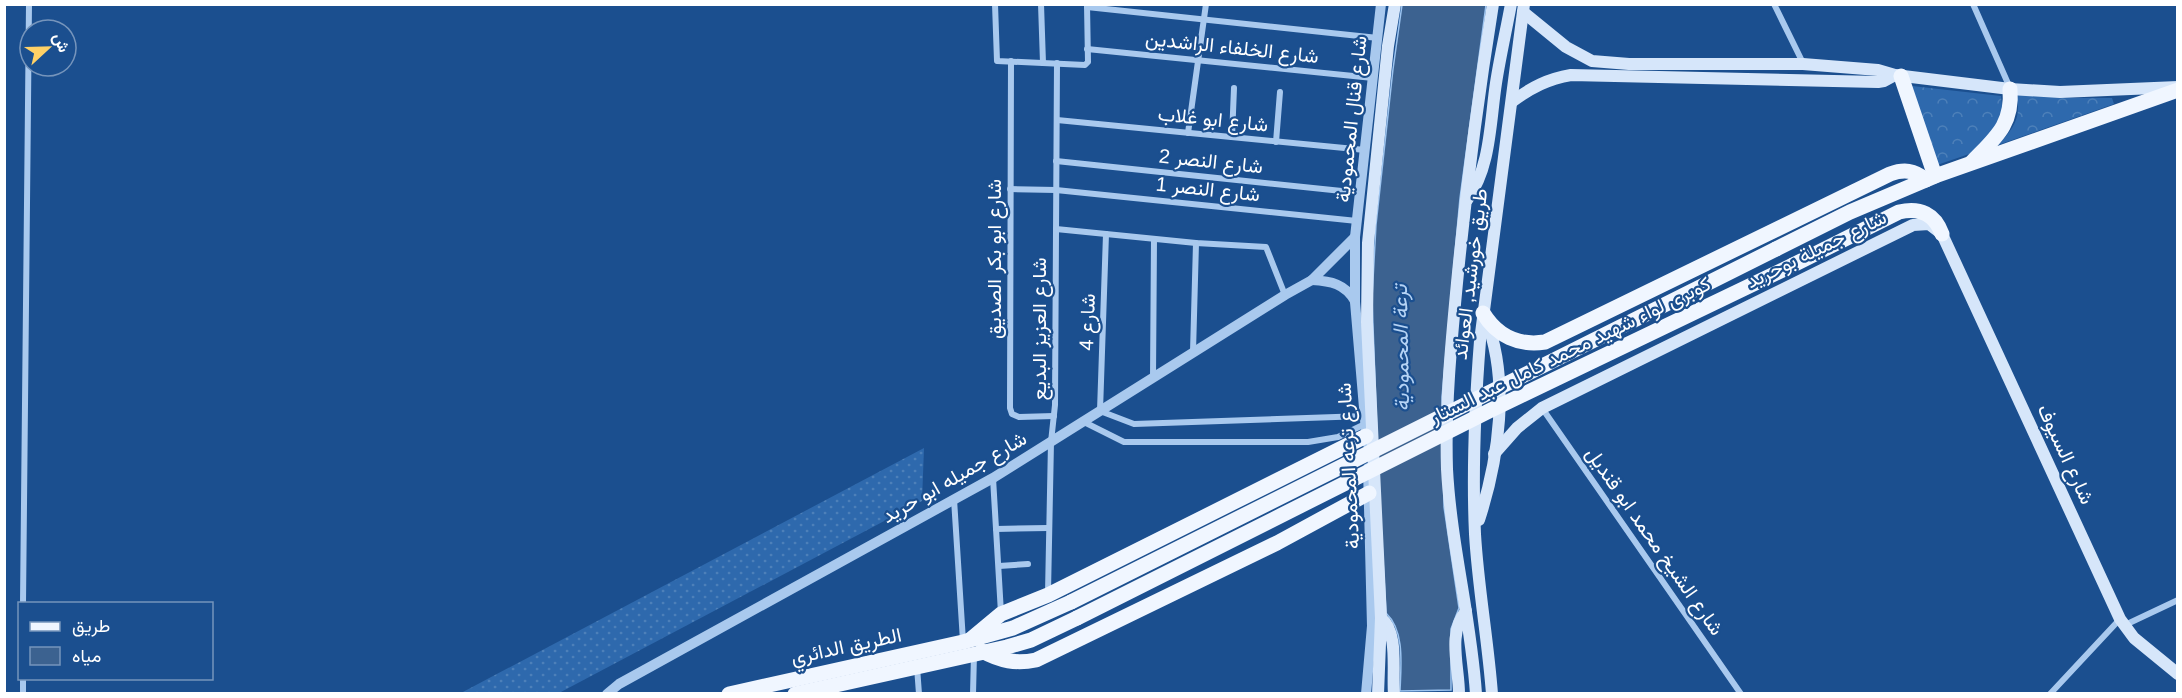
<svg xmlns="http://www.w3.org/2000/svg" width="2182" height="698" font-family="Helvetica,Vazirmatn,sans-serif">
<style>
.grass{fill:url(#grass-dots)}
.forest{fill:url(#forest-crowns)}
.water{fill:#3c6290;stroke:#9cc4f0;stroke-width:1.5}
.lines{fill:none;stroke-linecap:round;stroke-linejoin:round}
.minor{stroke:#a9c9ee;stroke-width:6}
.tertiary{stroke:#a9c9ee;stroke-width:10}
.secondary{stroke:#d6e6fa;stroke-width:12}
.primary{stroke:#f0f6ff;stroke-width:15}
.primary-bridge{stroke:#f0f6ff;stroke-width:15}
.labels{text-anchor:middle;stroke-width:4.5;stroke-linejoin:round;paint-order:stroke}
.street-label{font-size:20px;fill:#fff;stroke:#1b4f8f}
.water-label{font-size:21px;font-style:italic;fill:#b5d3f5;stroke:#1b4f8f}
</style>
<defs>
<pattern id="grass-dots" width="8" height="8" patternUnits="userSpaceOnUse" patternTransform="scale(1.5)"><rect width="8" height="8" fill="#2e69ad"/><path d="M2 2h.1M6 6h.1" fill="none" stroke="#4d80b9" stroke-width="1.8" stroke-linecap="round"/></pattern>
<pattern id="forest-crowns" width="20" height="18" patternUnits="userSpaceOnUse" patternTransform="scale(1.5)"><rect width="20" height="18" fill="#2e69ad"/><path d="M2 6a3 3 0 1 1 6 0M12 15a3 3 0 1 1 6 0" fill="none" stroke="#4d80b9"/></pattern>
</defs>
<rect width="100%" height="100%" fill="#1b4f8f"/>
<!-- grass -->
<polygon class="grass" points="924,448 922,501 559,693 461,693"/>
<!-- forest -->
<g class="forest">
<polygon points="1912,86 2001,96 2003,115 1996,127 1972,153 1937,165"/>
<path d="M2016 94 2074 98H2112L2114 104 1998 145C2014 128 2022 117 2016 94Z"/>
</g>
<!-- water -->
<path class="water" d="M1402 5H1486L1460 198 1442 397 1444 507 1459 608 1451 629V690L1400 691C1401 665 1405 631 1386 613L1379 489 1372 298 1376 225 1393 69Z"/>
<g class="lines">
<!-- minor -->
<g class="minor">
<polyline points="995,4 997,61 1085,65 1088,62 1087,5"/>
<polyline points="1041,4 1043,63"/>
<polyline points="1774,4 1803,63"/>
<polyline points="1973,4 2010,88"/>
<polyline points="1087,7 1378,38"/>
<polyline points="1087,49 1373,78"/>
<polyline points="1011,61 1010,408 1012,414 1019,417 1054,416"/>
<polyline points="1057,120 1365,150"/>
<polyline points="1188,133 1206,4"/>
<polyline points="1232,137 1234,88"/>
<polyline points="1276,142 1280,92"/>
<polyline points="1056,161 1361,193"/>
<polyline points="1010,189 1056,190 1357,221"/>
<polyline points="1056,229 1196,243 1266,247 1285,295"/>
<polyline points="1106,234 1100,411 1134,424 1365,416"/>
<polyline points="1193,352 1196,243"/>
<polyline points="1153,378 1154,239"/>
<polyline points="1542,408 1741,694"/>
<polyline points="1084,422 1124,442 1308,442 1338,437 1365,424"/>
<polyline points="993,478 1001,613"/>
<polyline points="954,499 963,641"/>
<polyline points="996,529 1048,528"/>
<polyline points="999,566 1028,564"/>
<polyline points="1048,593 1051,442 1055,405 1057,63"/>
<polyline points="23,604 29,4"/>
<polyline points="2125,625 2178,600"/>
<polyline points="917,667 919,694"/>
<polyline points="23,694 23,678"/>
<polyline points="973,694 974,654"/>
<polyline points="2050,694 2120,619"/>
</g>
<!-- tertiary -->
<g class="tertiary">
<path d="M1312 280C1331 281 1345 284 1355 301"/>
<polyline points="1367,443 1355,302 1355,237 1381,4"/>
<polyline points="607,694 619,684 993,478 1285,295 1312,280 1355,237"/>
<polyline points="1366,694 1372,626 1368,468"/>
</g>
<!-- secondary -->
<g class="secondary">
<polyline points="1523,12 1566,47 1592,61 1629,64 1803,64 1878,70 1895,75 2010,89 2060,92 2178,87"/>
<path d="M1513 101C1532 87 1548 79 1571 75L1878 82 1884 81 1895 75"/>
<path d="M1467 200C1491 167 1490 122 1496 83 1500 57 1506 31 1511 4"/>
<polyline points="1494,454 1517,428 1542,408 1913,225 1929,224 1942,234 2120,619 2134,638 2178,674"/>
<path d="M1479 520C1499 458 1510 381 1486 319"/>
<path d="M1381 618C1399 632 1392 672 1394 694"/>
<polyline points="1378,694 1381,618 1367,322 1368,243 1388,46 1395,4"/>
<path d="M1459 694C1459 666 1447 634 1466 611"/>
<path d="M1476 694C1471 618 1451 545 1447 469 1445 407 1451 345 1457 283 1466 190 1478 97 1493 4"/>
<path d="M1492 694C1488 640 1478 587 1475 534 1472 469 1475 405 1480 341L1524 4"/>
</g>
<!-- primary -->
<g class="primary">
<polyline points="1901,76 1935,176"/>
<path d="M1972 162C1995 138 2013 125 2010 89"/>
<polyline points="1776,249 1850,212 1935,176 2178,90"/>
<path d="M1793 265 1899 212C1920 207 1935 214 1942 234"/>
<path d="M1483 313C1497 336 1519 346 1545 342L1890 174C1904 169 1914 170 1926 180"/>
<polyline points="971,639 1001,614 1048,595 1366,436"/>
<path d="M982 651C1000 661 1016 664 1036 660L1277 543 1369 493"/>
<polyline points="729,694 963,642 1013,628 1071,602"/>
<polyline points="795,694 1007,647 1031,640 1077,618"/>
</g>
<!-- primary-bridge -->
<g class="primary-bridge">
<polyline points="1071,602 1776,249"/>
<polyline points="1077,618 1491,410 1793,265"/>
</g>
</g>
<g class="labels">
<!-- street labels -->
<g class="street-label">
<text transform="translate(1232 47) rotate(6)" y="7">شارع الخلفاء الراشدين</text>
<text transform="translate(1213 119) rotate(6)" y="7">شارع ابو غلاب</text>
<text transform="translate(1351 119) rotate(-84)" y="7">شارع قنال المحمودية</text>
<text transform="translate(1211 161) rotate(6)" y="7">شارع النصر 2</text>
<text transform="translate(1208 189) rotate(6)" y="7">شارع النصر 1</text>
<text transform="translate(1816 249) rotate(-26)" y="7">شارع جميلة بوحريد</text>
<text transform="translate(994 259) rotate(-90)" y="7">شارع ابو بكر الصديق</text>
<text transform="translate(1470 274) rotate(-83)" y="7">طريق خورشيد, العوائد</text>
<text transform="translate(1087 322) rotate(-88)" y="7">شارع 4</text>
<text transform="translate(1039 329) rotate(-90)" y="7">شارع العزيز البديع</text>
<text transform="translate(1570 350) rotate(-26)" y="7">كوبرى لواء شهيد محمد كامل عبد الستار</text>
<text transform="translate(2066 454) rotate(65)" y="7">شارع السيوف</text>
<text transform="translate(1348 466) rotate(-93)" y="7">شارع ترعه المحمودية</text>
<text transform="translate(954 477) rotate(-30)" y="7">شارع جميله ابو حريد</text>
<text transform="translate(1655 541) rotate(55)" y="7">شارع الشيخ محمد ابو قنديل</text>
<text transform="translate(846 646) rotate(-12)" y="7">الطريق الدائري</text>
</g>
<!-- water labels -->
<g class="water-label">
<text transform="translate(1401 348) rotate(-91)" y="7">ترعة المحمودية</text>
</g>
</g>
<!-- border -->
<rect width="2182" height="698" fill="none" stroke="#ffffff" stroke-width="12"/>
<!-- legend -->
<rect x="18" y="602" width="195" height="78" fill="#1b4f8f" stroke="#7695bc" stroke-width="1.5"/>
<rect x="30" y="622" width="30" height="9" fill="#f0f6ff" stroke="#7695bc" stroke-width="1.5"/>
<text x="72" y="632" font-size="18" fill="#ffffff">طريق</text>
<rect x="30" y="647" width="30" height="18" fill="#3c6290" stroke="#7695bc" stroke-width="1.5"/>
<text x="72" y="662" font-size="18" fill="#ffffff">مياه</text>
<!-- north arrow -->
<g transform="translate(48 48) rotate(68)"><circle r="28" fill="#1b4f8f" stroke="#7695bc" stroke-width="1.5"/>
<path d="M0-4.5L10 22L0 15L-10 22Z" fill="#ffd166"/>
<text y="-9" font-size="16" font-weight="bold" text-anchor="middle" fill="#ffffff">ش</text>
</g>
</svg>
